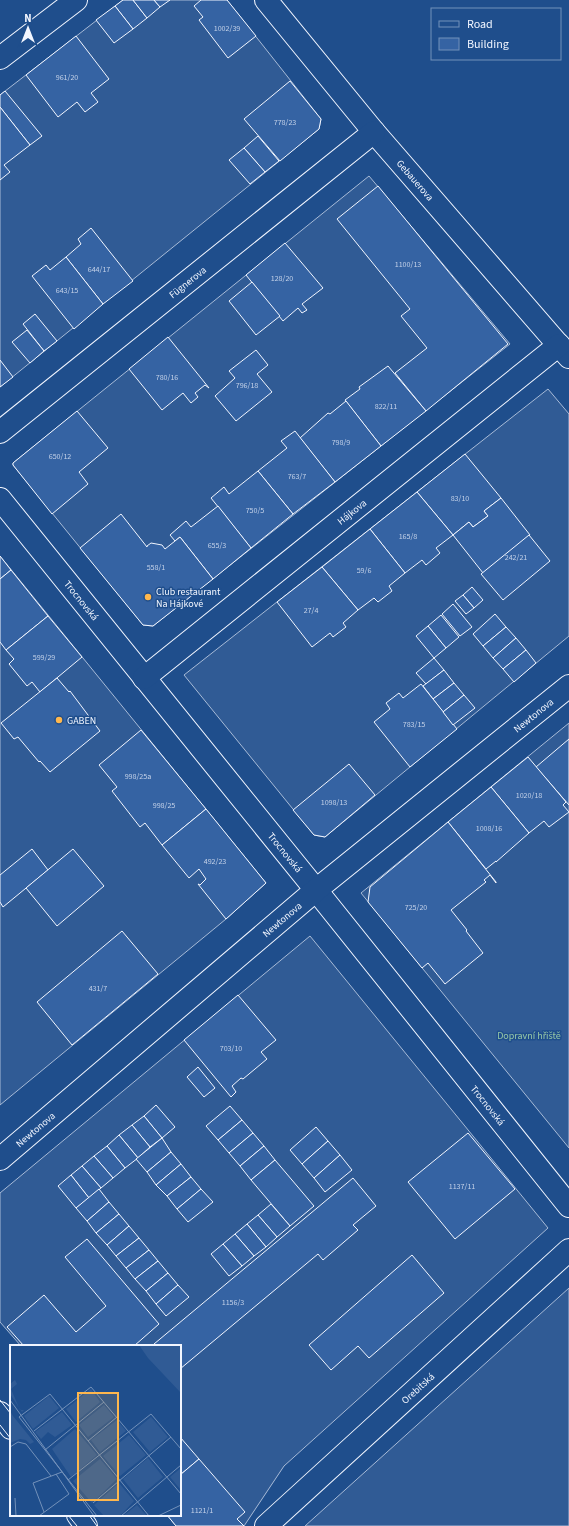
<svg xmlns="http://www.w3.org/2000/svg" width="569" height="1526" font-family="'Source Sans 3',sans-serif">
<style>
.built{fill:#305b95;stroke:#a8bbd7}
.building{fill:#3563a3;stroke:#f2f6ff}
.lines{fill:none;stroke-linecap:round;stroke-linejoin:round}
.minor-casing{stroke:#f2f6ff;stroke-width:24}
.minor{stroke:#1f4e8c;stroke-width:22}
.tram{stroke:#f2f6ff;stroke-width:1}
.poi-dot{fill:#ffb74d;stroke:#1f4e8c;stroke-width:1.5}
.labels{text-anchor:middle;stroke-width:3;stroke-linejoin:round;paint-order:stroke}
.number-label{font-size:8px;fill:#c3d1e8}
.street-label{font-size:10px;fill:#f2f6ff;stroke:#1f4e8c}
.poi-label{font-size:10px;fill:#f2f6ff;stroke:#1f4e8c;text-anchor:start}
.park-label{font-size:10px;fill:#97c8a6;stroke:#1f4e8c}
.inset-road{fill:none;stroke:#7391ba;stroke-width:1}
.view{fill:#ffb74d;fill-opacity:0.15;stroke:#ffb74d;stroke-width:2}
.inset-edge{fill:none;stroke:#f2f6ff;stroke-width:2}
</style>
<rect width="100%" height="100%" fill="#1f4e8c"/>
<!-- built -->
<g class="built">
<polygon points="123,0 227,0 321,119 319,129 0,387 0,95"/>
<polygon points="369,176 510,344 153,626 143,625 13,465 13,463"/>
<polygon points="548,389 569,414 569,636 325,837 314,835 184,675"/>
<polygon points="0,556 266,883 226,919 0,1105"/>
<polygon points="569,723 569,1148 361,893"/>
<polygon points="310,936 548,1228 284,1466 244,1526 176,1526 167,1515 180,1515 180,1346 21,1346 0,1322 0,1193"/>
<polygon points="569,1288 569,1526 305,1526"/>
</g>
<!-- building -->
<g class="building">
<polygon points="123,0 133,0 147,18 133,29 115,6"/>
<polygon points="133,0 154,0 160,7 147,18"/>
<polygon points="154,0 170,0 160,7"/>
<polygon points="201,0 227,0 256,36 228,58 199,20 203,17 194,6"/>
<polygon points="115,6 133,29 114,43 96,20"/>
<polygon points="76,36 109,79 91,93 98,102 85,112 77,102 58,117 26,75"/>
<polygon points="290,81 321,119 319,129 280,161 244,119"/>
<polygon points="5,91 42,136 30,145 0,107 0,95"/>
<polygon points="0,107 30,145 4,165 10,172 0,180"/>
<polygon points="258,136 279,161 265,172 244,148"/>
<polygon points="244,148 265,172 250,184 229,160"/>
<polygon points="378,186 508,344 426,411 395,373 427,348 401,316 410,309 337,219"/>
<polygon points="91,228 133,281 103,304 66,257 81,244 78,239"/>
<polygon points="285,243 323,288 302,304 307,310 302,313 298,308 283,321 246,275"/>
<polygon points="66,257 103,304 74,329 32,276 46,265 50,270"/>
<polygon points="252,282 280,316 256,335 229,301"/>
<polygon points="35,314 57,341 44,351 23,324"/>
<polygon points="27,330 44,351 30,363 12,342"/>
<polygon points="168,337 209,388 205,385 195,393 198,397 191,403 183,393 162,410 129,369"/>
<polygon points="256,350 268,365 257,374 272,392 236,421 215,396 235,378 229,371"/>
<polygon points="0,360 13,377 0,387"/>
<polygon points="388,366 426,411 381,446 345,400 360,389 359,387"/>
<polygon points="346,401 381,446 335,482 300,438 328,413 330,414"/>
<polygon points="77,411 108,448 79,472 88,484 52,514 13,465 13,463"/>
<polygon points="295,431 335,482 293,514 258,471 287,448 281,441"/>
<polygon points="465,454 501,498 484,511 488,516 473,527 469,522 453,535 417,492"/>
<polygon points="258,471 293,514 251,548 211,498 224,487 229,494"/>
<polygon points="417,492 453,535 436,548 440,553 426,565 422,560 405,573 370,529"/>
<polygon points="501,498 530,535 483,573 453,535 469,522 473,527 488,516 484,511"/>
<polygon points="218,506 251,548 213,579 180,537 175,541 170,535 186,521 191,527"/>
<polygon points="121,514 147,547 147,546 151,543 162,545 165,549 180,537 213,579 153,626 143,625 80,548"/>
<polygon points="370,529 405,573 389,586 392,591 378,602 374,598 358,610 322,567"/>
<polygon points="529,535 550,561 503,600 481,574"/>
<polygon points="0,556 11,570 0,579"/>
<polygon points="322,567 358,610 343,623 346,627 333,637 330,633 312,647 277,602"/>
<polygon points="11,570 48,616 6,650 0,642 0,579"/>
<polygon points="472,587 483,600 474,608 463,595"/>
<polygon points="463,595 474,608 466,614 455,601"/>
<polygon points="453,604 472,627 460,636 442,614"/>
<polygon points="495,614 506,627 483,646 473,634"/>
<polygon points="441,615 459,637 446,648 428,626"/>
<polygon points="48,616 82,657 40,692 32,682 27,686 9,664 14,659 6,650"/>
<polygon points="428,626 446,648 434,658 416,636"/>
<polygon points="506,627 516,638 493,658 483,646"/>
<polygon points="516,638 526,650 503,669 493,658"/>
<polygon points="526,650 536,663 514,682 503,669"/>
<polygon points="434,658 444,670 426,684 416,673"/>
<polygon points="444,670 454,683 433,699 423,686"/>
<polygon points="57,678 69,692 70,691 100,731 50,772 40,761 39,762 18,737 14,739 1,723"/>
<polygon points="454,683 464,695 443,712 433,699"/>
<polygon points="421,684 457,729 410,767 374,722 390,709 386,703 399,693 403,698"/>
<polygon points="464,695 475,708 453,725 443,712"/>
<polygon points="141,730 206,809 162,845 145,823 140,827 112,791 117,787 99,765"/>
<polygon points="569,739 569,805 536,767"/>
<polygon points="528,757 566,802 563,805 569,812 549,827 544,821 529,833 491,787"/>
<polygon points="349,764 375,795 325,837 314,835 293,810"/>
<polygon points="491,787 529,833 496,862 496,861 486,869 448,822"/>
<polygon points="206,809 266,883 226,919 198,884 200,885 206,879 199,869 189,878 162,845"/>
<polygon points="448,822 496,882 496,883 490,875 484,880 486,882 451,910 467,930 466,931 483,953 445,984 428,963 422,968 368,902 370,887"/>
<polygon points="32,849 48,870 3,907 0,902 0,875"/>
<polygon points="73,849 104,886 57,926 26,888"/>
<polygon points="122,931 158,974 72,1045 37,1002"/>
<polygon points="238,995 276,1040 261,1052 267,1059 243,1079 241,1078 232,1086 236,1092 231,1097 184,1040"/>
<polygon points="198,1067 215,1088 204,1097 187,1077"/>
<polygon points="156,1105 175,1127 162,1138 144,1116"/>
<polygon points="230,1106 242,1120 218,1140 206,1126"/>
<polygon points="144,1116 162,1138 150,1147 132,1125"/>
<polygon points="242,1120 253,1133 229,1153 218,1140"/>
<polygon points="132,1125 150,1147 138,1158 119,1135"/>
<polygon points="316,1127 328,1141 302,1164 290,1150"/>
<polygon points="253,1133 264,1146 240,1166 229,1153"/>
<polygon points="468,1133 515,1189 455,1239 408,1182"/>
<polygon points="119,1135 138,1158 125,1168 107,1146"/>
<polygon points="162,1138 171,1152 147,1172 136,1159"/>
<polygon points="328,1141 340,1155 314,1178 302,1164"/>
<polygon points="107,1146 125,1168 113,1178 94,1156"/>
<polygon points="264,1146 275,1160 251,1180 240,1166"/>
<polygon points="171,1152 181,1164 156,1185 147,1172"/>
<polygon points="340,1155 352,1170 325,1192 314,1178"/>
<polygon points="94,1156 113,1178 101,1188 82,1166"/>
<polygon points="275,1160 314,1206 290,1226 251,1180"/>
<polygon points="181,1164 191,1177 167,1196 156,1185"/>
<polygon points="82,1166 101,1188 89,1198 71,1175"/>
<polygon points="71,1175 89,1198 76,1208 58,1186"/>
<polygon points="191,1177 201,1189 177,1209 167,1196"/>
<polygon points="353,1178 376,1206 353,1225 358,1230 323,1260 318,1254 180,1369 180,1346 156,1346 154,1344"/>
<polygon points="99,1189 109,1202 87,1221 76,1208"/>
<polygon points="201,1189 213,1202 188,1222 177,1209"/>
<polygon points="109,1202 119,1214 96,1233 87,1221"/>
<polygon points="271,1204 290,1226 277,1237 258,1215"/>
<polygon points="119,1214 129,1226 107,1245 96,1233"/>
<polygon points="258,1215 277,1237 266,1247 247,1224"/>
<polygon points="247,1224 266,1247 254,1256 235,1234"/>
<polygon points="129,1226 139,1238 116,1256 107,1245"/>
<polygon points="235,1234 254,1256 242,1266 223,1244"/>
<polygon points="139,1238 149,1250 126,1268 116,1256"/>
<polygon points="87,1239 159,1324 134,1346 24,1346 7,1327 44,1295 76,1332 106,1306 65,1257"/>
<polygon points="223,1244 242,1266 229,1276 211,1254"/>
<polygon points="149,1250 158,1261 135,1279 126,1268"/>
<polygon points="412,1255 444,1293 369,1358 358,1346 331,1370 309,1345"/>
<polygon points="158,1261 168,1273 146,1291 135,1279"/>
<polygon points="168,1273 178,1285 156,1304 146,1291"/>
<polygon points="178,1285 189,1297 166,1316 156,1304"/>
<polygon points="180,1437 199,1459 180,1475"/>
<polygon points="199,1459 245,1512 237,1519 244,1526 176,1526 167,1515 180,1515 180,1475"/>
</g>
<g class="lines">
<defs>
<g id="minor">
<path id="s1" d="M266 0 374 132 569 357"/>
<polyline points="0,58 76,0"/>
<path id="s2" d="M0 432 374 132"/>
<path id="s3" d="M0 499 316 890 569 1206"/>
<path id="s4" d="M144 678 559 345"/>
<path id="s5" d="M0 1159 316 890 569 686"/>
<polyline points="0,1413 11,1428"/>
<polyline points="78,1515 86,1526"/>
<path id="s6" d="M266 1526 569 1250"/>
</g>
</defs>
<!-- minor casing -->
<use href="#minor" class="minor-casing"/>
<!-- minor -->
<use href="#minor" class="minor"/>
<!-- tram -->
<g class="tram">
<polyline points="0,1400 11,1414"/>
<polyline points="0,1425 11,1439"/>
<polyline points="68,1515 77,1526"/>
<polyline points="89,1515 97,1526"/>
</g>
</g>
<!-- markers -->
<g class="poi-dot">
<circle cx="148" cy="597" r="4"/>
<circle cx="59" cy="720" r="4"/>
</g>
<g class="labels">
<!-- number labels -->
<g class="number-label">
<text x="227" y="31">1002/39</text>
<text x="67" y="80">961/20</text>
<text x="285" y="125">778/23</text>
<text x="408" y="267">1100/13</text>
<text x="99" y="272">644/17</text>
<text x="282" y="281">128/20</text>
<text x="67" y="293">643/15</text>
<text x="167" y="380">780/16</text>
<text x="247" y="388">796/18</text>
<text x="386" y="409">822/11</text>
<text x="341" y="445">798/9</text>
<text x="60" y="459">650/12</text>
<text x="297" y="479">763/7</text>
<text x="460" y="501">83/10</text>
<text x="255" y="513">750/5</text>
<text x="408" y="539">165/8</text>
<text x="217" y="548">655/3</text>
<text x="516" y="560">242/21</text>
<text x="156" y="570">558/1</text>
<text x="364" y="573">59/6</text>
<text x="311" y="613">27/4</text>
<text x="44" y="660">599/29</text>
<text x="414" y="727">783/15</text>
<text x="138" y="779">998/25a</text>
<text x="529" y="798">1020/18</text>
<text x="334" y="805">1098/13</text>
<text x="164" y="808">998/25</text>
<text x="489" y="831">1008/16</text>
<text x="215" y="864">492/23</text>
<text x="416" y="910">725/20</text>
<text x="98" y="991">431/7</text>
<text x="231" y="1051">703/10</text>
<text x="462" y="1189">1137/11</text>
<text x="233" y="1305">1156/3</text>
<text x="202" y="1513">1121/1</text>
</g>
<!-- street labels -->
<g class="street-label">
<text dy="4" stroke="none"><textPath href="#s1" startOffset="234">Gebauerova</textPath></text>
<text dy="4" stroke="none"><textPath href="#s2" startOffset="240">Fügnerova</textPath></text>
<text dy="4" stroke="none"><textPath href="#s4" startOffset="266">Hájkova</textPath></text>
<text dy="4" stroke="none"><textPath href="#s3" startOffset="130">Trocnovská</textPath></text>
<text dy="4" stroke="none"><textPath href="#s5" startOffset="694">Newtonova</textPath></text>
<text dy="4" stroke="none"><textPath href="#s3" startOffset="454">Trocnovská</textPath></text>
<text dy="4" stroke="none"><textPath href="#s5" startOffset="370">Newtonova</textPath></text>
<text dy="4" stroke="none"><textPath href="#s3" startOffset="778">Trocnovská</textPath></text>
<text dy="4" stroke="none"><textPath href="#s5" startOffset="46">Newtonova</textPath></text>
<text dy="4" stroke="none"><textPath href="#s6" startOffset="205">Orebitská</textPath></text>
</g>
<!-- poi labels -->
<g class="poi-label">
<text x="156" y="595">Club restaurant<tspan x="156" dy="12">Na Hájkové</tspan></text>
<text x="67" y="724">GABEN</text>
</g>
<!-- park labels -->
<g class="park-label">
<text x="529" y="1039">Dopravní hřiště</text>
</g>
</g>
<!-- overview -->
<g transform="translate(10 1345)">
<rect width="171" height="171" fill="#1f4e8c"/>
<path d="M129 0H171V48L138 13ZM5 35 7 39 1 44 10 65H14L12 67 0 49V39ZM81 44 90 57 66 77 56 64ZM39 51 49 63 23 84 14 71ZM94 60 104 72 78 92 69 80ZM0 66 3 71 24 97 20 99 16 95 10 94 0 98ZM52 67 62 80 45 92 38 87 31 94 25 87ZM141 72 158 92 140 107 123 87ZM107 75 116 86 90 107 81 95ZM65 84 87 110 61 132 42 104ZM119 90 136 110 110 131 93 111ZM138 113 153 132 128 153 113 134ZM90 114 107 134 82 158 63 136ZM171 123V145L160 132ZM109 138 124 156 110 171H94L84 160ZM127 160 136 170 113 171Z" fill="#305b95"/>
<path class="inset-road" d="M0 55 84 171M24 86 81 42 171 149M78 96 107 72M0 102 8 97 16 99 41 131M35 105 94 57M58 135 141 69 171 104M5 153 6 171M83 158 161 92M34 167 23 138 52 127M29 171 59 149 46 129M87 171 9 72 40 49 139 171M111 171 171 120M148 171 171 160"/>
<path class="view" d="M68 48H108V155H68Z"/>
<rect width="171" height="171" class="inset-edge"/>
</g>
<!-- legend -->
<rect x="431" y="8" width="130" height="52" fill="#1f4e8c" stroke="#7391ba"/>
<rect x="439" y="21" width="20" height="6" fill="#1f4e8c" stroke="#7391ba"/>
<text x="467" y="28" font-size="12" fill="#f2f6ff">Road</text>
<rect x="439" y="38" width="20" height="12" fill="#3563a3" stroke="#7391ba"/>
<text x="467" y="48" font-size="12" fill="#f2f6ff">Building</text>
<!-- north arrow -->
<g transform="translate(28 28)" stroke="#1f4e8c" stroke-width="3" paint-order="stroke">
<path d="M0-3L7 15L0 10L-7 15Z" fill="#f2f6ff"/>
<text y="-6" font-size="11" font-weight="bold" text-anchor="middle" fill="#f2f6ff">N</text>
</g>
</svg>
